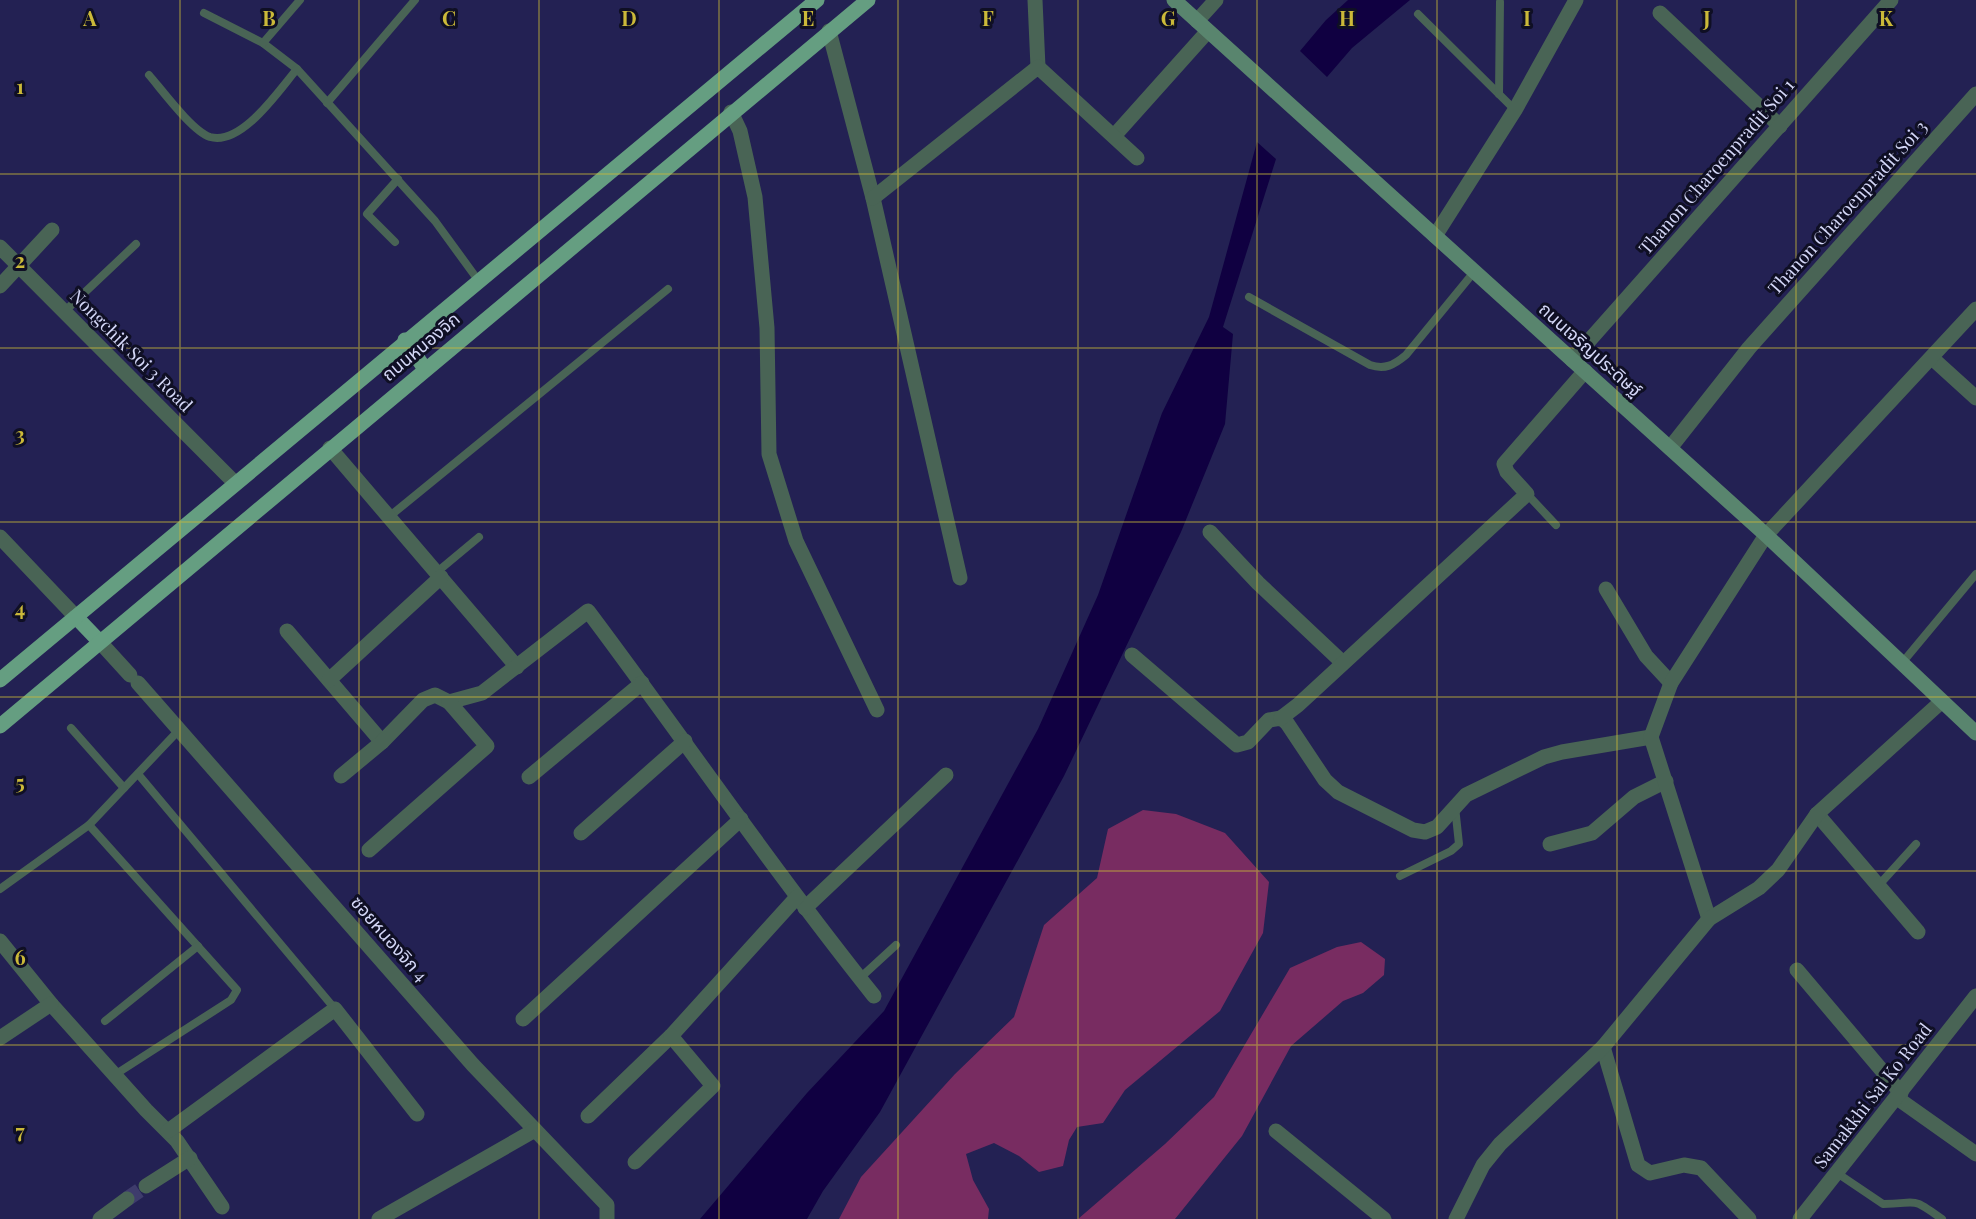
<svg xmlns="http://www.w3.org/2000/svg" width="1976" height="1219" font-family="'Playfair Display','Noto Sans Thai',serif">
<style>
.green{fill:#782c61}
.water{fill:#100041}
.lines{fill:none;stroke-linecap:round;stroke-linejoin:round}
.minor-tunnel{stroke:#3e3c6c;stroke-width:15;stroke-dasharray:15 8;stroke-linecap:butt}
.service{stroke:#496455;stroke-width:8}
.minor{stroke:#496455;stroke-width:15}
.tertiary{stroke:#496455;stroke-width:15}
.secondary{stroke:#59856e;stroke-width:15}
.primary{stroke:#659e81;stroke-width:15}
.grid{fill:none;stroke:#cbb939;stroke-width:1.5;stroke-opacity:0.55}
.labels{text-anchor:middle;stroke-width:6;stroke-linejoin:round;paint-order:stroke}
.street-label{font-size:18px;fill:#d4d7f7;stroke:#0f0f24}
.grid-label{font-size:20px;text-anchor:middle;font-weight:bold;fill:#cbb939;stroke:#0f0f24;stroke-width:6;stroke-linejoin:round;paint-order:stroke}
</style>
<rect width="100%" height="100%" fill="#232153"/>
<!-- green -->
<g class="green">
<polygon points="1143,810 1176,814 1225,833 1269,882 1263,933 1220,1011 1125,1090 1103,1123 1077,1127 1069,1140 1063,1166 1039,1172 1019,1156 994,1143 966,1154 973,1180 989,1209 988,1219 839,1219 861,1177 955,1074 1014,1017 1044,925 1097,878 1108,829"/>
<polygon points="1361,942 1385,959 1384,975 1363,993 1343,1001 1291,1046 1242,1136 1175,1219 1078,1219 1165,1144 1214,1097 1290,968 1337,947"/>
</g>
<!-- water -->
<g class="water">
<polygon points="1348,0 1410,0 1352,48 1327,77 1300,51 1326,20"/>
<polygon points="1257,142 1276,159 1223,327 1233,334 1225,424 1181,532 1064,776 880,1112 823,1191 807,1219 700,1219 807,1093 884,1011 1038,729 1098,595 1162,413 1209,317"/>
</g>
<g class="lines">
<!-- minor-tunnel -->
<polyline class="minor-tunnel" points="127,1199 146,1186"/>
<!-- service -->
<g class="service">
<polyline points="204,13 263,43 297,69 435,221 478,280"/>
<polyline points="1418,14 1515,110"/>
<polyline points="263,43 300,0"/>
<path d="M149 75C162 90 192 131 210 137 242 146 279 90 297 69"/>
<polyline points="1499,94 1500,2"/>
<polyline points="327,103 415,0"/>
<polyline points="395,242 367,214 398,179"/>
<path d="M1249 297 1370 365C1385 370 1394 365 1406 355L1474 272"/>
<polyline points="64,312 136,244"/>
<polyline points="1527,494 1556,525"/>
<polyline points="390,516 668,289"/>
<polyline points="437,572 479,537"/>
<polyline points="1902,663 1976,574"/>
<polyline points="71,728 124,788"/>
<polyline points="138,774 335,1009"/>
<polyline points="89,825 237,990 231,1000 116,1074"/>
<polyline points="1400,876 1451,851 1459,844 1455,807"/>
<polyline points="1878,886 1916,844"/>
<polyline points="0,889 89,825 179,730"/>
<polyline points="860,978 896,945"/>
<polyline points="105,1021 198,946"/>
<path d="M1837 1173 1883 1204C1919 1204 1909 1195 1942 1219"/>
</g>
<!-- minor -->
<g class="minor">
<polyline points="1035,0 1038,67"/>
<polyline points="1660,13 1780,126"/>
<polyline points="1197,21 1216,0"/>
<polyline points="829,31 873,198 960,578"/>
<polyline points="731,112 740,131 755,197 767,328 769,454 796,541 877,710"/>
<polyline points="1114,136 1208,31"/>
<polyline points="873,198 1038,67 1137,158"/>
<polyline points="1435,236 1515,110 1576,0"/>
<polyline points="0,247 235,483"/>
<polyline points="0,286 52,230"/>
<polyline points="1932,358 1976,398"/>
<polyline points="1572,360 1891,0"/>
<polyline points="330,448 517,667"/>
<polyline points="1670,448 1749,348 1976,94"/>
<polyline points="1210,532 1258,583 1342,662"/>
<polyline points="1606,589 1646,656 1671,683"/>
<polyline points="287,631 382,742"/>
<polyline points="99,641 130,675"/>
<polyline points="1132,655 1237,745 1248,742 1269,720 1281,718 1287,723 1325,780 1338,792 1413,830 1425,832 1437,827 1466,795 1544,757 1562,752 1651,737"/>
<polyline points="329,680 441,577"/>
<polyline points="138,683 473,1065 607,1205 607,1219"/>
<polyline points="1281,718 1298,705 1527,494 1507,472 1504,464 1585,371"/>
<path d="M341 776 382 742 423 700 435 695 449 702 482 693 588 611C684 739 774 871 874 996"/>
<polyline points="529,777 642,683"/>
<polyline points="1817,814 1918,932"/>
<polyline points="581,833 685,741"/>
<polyline points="1550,844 1592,833 1634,797 1666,781"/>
<polyline points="369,850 487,746 449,702"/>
<polyline points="805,908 946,775"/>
<polyline points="1709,919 1651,737 1671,683 1766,535 1976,309"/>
<polyline points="0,941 51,1004 146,1110 177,1141 222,1207"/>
<polyline points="1797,970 1901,1093"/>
<polyline points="523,1019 741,819"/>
<polyline points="0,1038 51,1004"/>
<polyline points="1603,1047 1638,1165 1650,1173 1684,1165 1701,1168 1749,1219"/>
<polyline points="1897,1098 1976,1154"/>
<polyline points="588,1116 671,1036 797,897"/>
<polyline points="168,1131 335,1009 417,1114"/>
<polyline points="1276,1131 1384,1219"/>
<polyline points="635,1162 713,1086 671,1036"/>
<polyline points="146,1186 190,1158"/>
<polyline points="100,1219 127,1199"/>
<polyline points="379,1219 535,1130"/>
<polyline points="1456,1219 1483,1165 1500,1144 1603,1047 1709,919 1759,888 1778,870 1817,814 1941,702"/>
</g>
<!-- tertiary -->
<g class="tertiary">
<polyline points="0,537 76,617"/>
<polyline points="1800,1219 1976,996"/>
</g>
<!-- secondary -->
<polyline class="secondary" points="1174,0 1766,535 1976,733"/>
<!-- primary -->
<g class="primary">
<polyline points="405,340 425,369"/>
<polyline points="76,617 99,641"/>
<polyline points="0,680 817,0"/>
<polyline points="0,726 868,0"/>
</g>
</g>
<!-- grid -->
<path class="grid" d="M180 0V1219M359 0V1219M539 0V1219M719 0V1219M898 0V1219M1078 0V1219M1257 0V1219M1437 0V1219M1617 0V1219M1796 0V1219M0 174H1976M0 348H1976M0 522H1976M0 697H1976M0 871H1976M0 1045H1976"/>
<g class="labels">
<!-- street labels -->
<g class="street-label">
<text transform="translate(1717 167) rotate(-49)" y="6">Thanon Charoenpradit Soi 1</text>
<text transform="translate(1848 208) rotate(-48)" y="6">Thanon Charoenpradit Soi 3</text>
<text transform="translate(421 347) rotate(-40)" y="6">ถนนหนองจิก</text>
<text transform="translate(1590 350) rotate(42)" y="6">ถนนเจริญประดิษฐ์</text>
<text transform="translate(131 351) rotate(45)" y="6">Nongchik Soi 3 Road</text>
<text transform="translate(389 939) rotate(49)" y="6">ซอยหนองจิก 4</text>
<text transform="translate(1873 1096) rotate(-52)" y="6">Samakkhi Sai Ko Road</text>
</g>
</g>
<g class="grid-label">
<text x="90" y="26">A</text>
<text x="269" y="26">B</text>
<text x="449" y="26">C</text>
<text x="629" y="26">D</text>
<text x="808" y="26">E</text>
<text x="988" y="26">F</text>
<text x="1168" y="26">G</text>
<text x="1347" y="26">H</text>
<text x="1527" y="26">I</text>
<text x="1707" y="26">J</text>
<text x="1886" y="26">K</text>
<text x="20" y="94">1</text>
<text x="20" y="268">2</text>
<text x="20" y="442">3</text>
<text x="20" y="616">4</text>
<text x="20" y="790">5</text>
<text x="20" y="965">6</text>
<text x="20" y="1139">7</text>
</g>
</svg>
